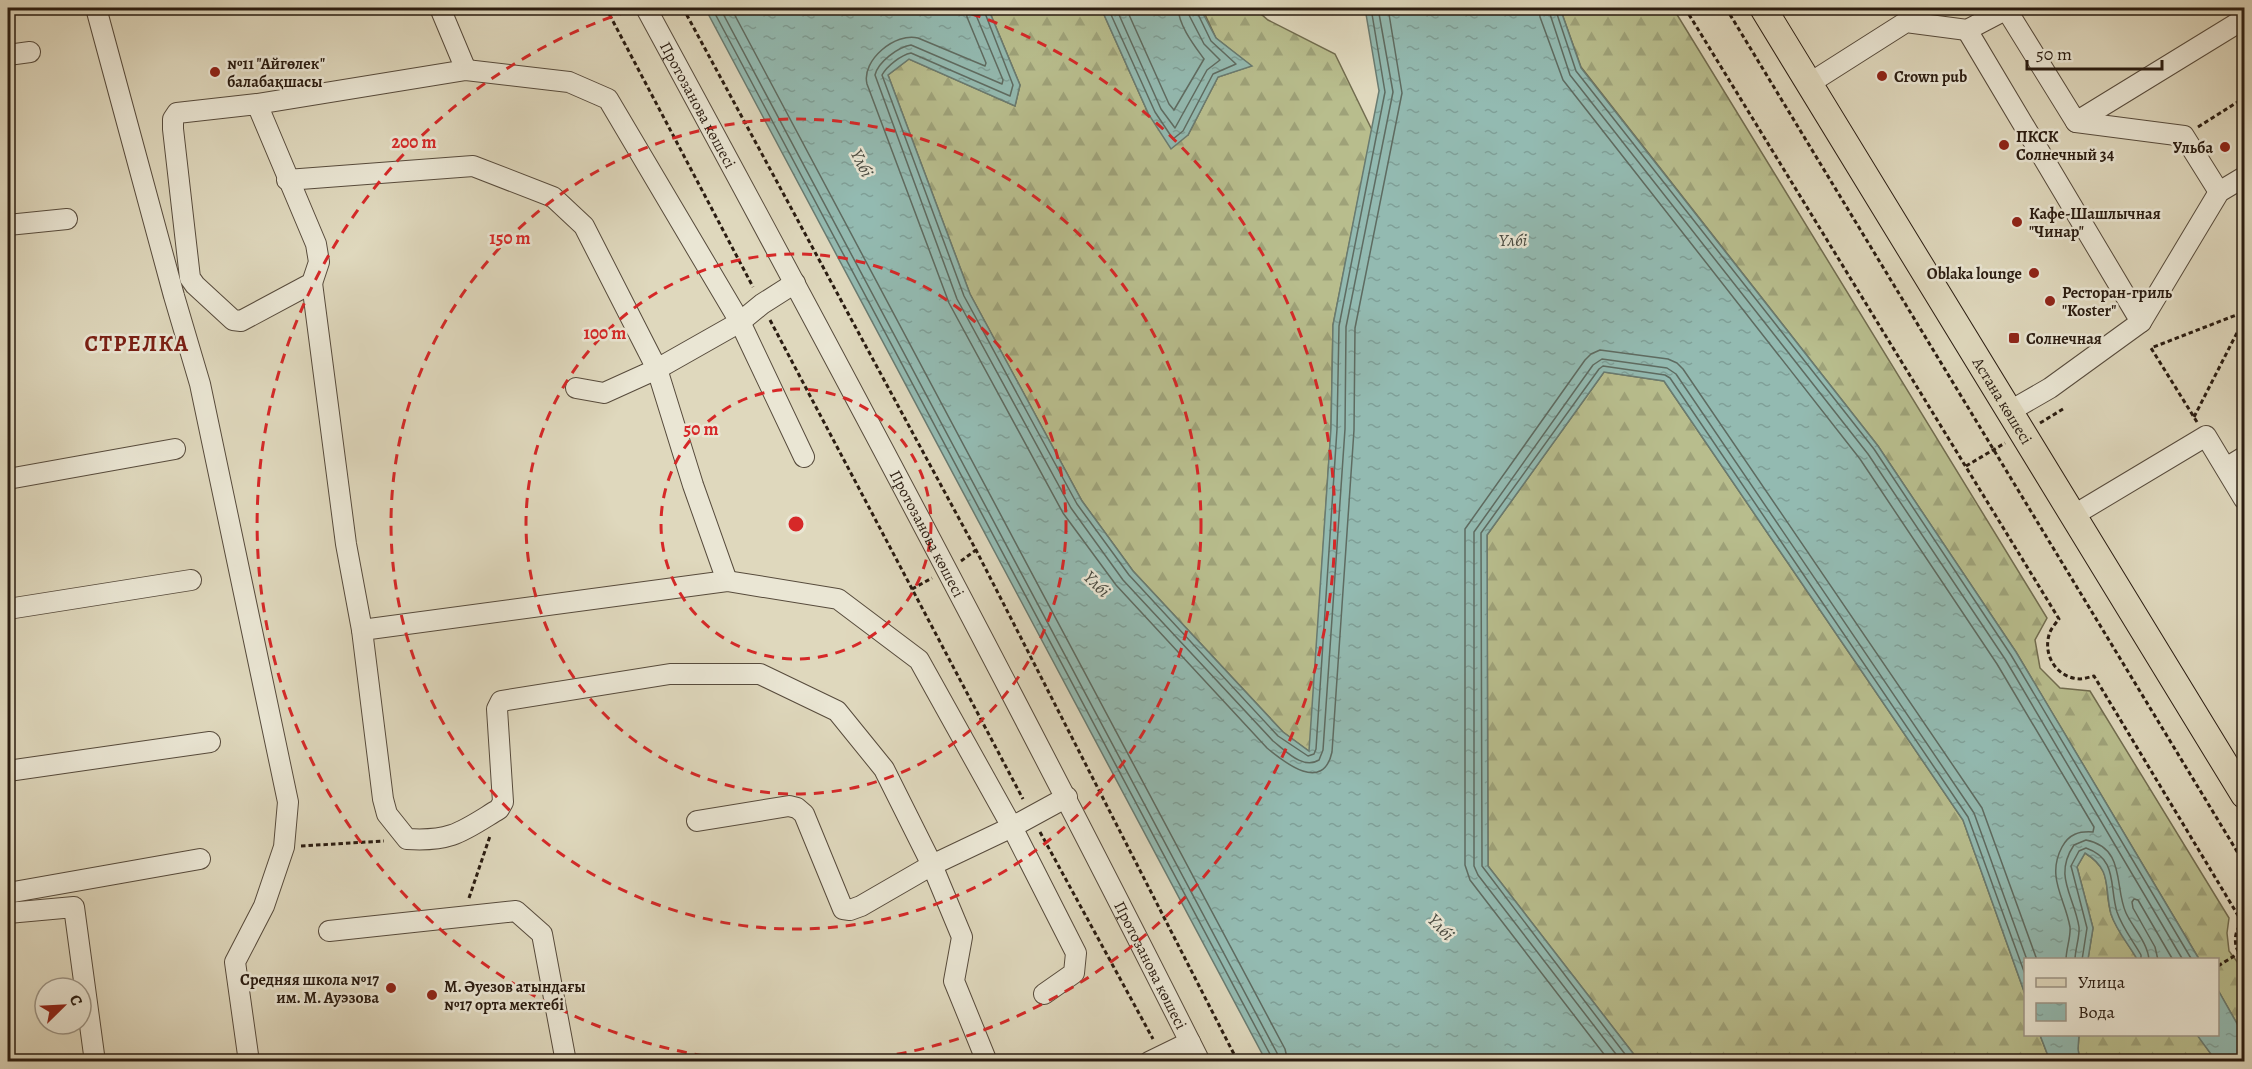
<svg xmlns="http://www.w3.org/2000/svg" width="2252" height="1069" font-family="Alegreya,serif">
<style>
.forest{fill:url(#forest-firs);stroke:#716c4f;stroke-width:1.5}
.water{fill:url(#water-ripples);stroke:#697b71;stroke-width:1.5}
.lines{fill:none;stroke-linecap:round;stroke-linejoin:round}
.shore{stroke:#5e6b61;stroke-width:1.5}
.minor-casing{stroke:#574b3c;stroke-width:22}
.major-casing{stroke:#2a1c11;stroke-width:28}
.path{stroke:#2a1c11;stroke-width:3;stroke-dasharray:4.5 3;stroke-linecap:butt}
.minor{stroke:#eae6d4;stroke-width:20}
.major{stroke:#dfd8bd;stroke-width:26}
.ring{fill:none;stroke:#d62828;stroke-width:3;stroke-dasharray:10 8}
.poi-dot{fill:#8f2418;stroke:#eae6d4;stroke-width:2}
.labels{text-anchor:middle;stroke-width:5;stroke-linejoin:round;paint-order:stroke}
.poi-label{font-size:16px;font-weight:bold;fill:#2a1c11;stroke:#eae6d4;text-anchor:start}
.street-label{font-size:16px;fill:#2a1c11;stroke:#eae6d4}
.water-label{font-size:18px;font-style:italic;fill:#4a4b41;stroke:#eae6d4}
.district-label{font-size:22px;font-weight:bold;letter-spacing:1.5px;fill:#7a1f14;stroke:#eae6d4}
.centre{fill:#d62828;stroke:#eae6d4;stroke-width:3}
.ring-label{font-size:18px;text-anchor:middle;font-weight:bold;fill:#d62828;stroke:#eae6d4;stroke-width:5;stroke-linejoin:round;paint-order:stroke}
</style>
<defs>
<pattern id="forest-firs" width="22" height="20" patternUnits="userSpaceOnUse" patternTransform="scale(1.5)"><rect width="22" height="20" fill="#b8bd8d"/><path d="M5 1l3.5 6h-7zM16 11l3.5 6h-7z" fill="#9ea279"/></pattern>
<pattern id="water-ripples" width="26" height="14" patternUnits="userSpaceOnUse" patternTransform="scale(1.5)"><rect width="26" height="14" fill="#93bab1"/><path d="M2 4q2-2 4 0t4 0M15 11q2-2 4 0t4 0" fill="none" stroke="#7f9f97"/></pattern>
</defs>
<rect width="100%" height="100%" fill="#dfd8bd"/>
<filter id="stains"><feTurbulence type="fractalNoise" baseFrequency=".00333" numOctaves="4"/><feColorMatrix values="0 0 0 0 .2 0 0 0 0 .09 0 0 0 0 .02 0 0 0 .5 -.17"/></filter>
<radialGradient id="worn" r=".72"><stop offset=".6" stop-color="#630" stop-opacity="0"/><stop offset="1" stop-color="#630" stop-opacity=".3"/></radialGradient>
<!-- forest -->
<g class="forest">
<polygon points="988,8 1101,8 1149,115 1188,135 1218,77 1251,66 1216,38 1202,8 1254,8 1268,20 1335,54 1372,130 1333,325 1331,428 1310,752 1283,732 1133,571 1082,501 970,294 888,75 909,59 1015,106 1020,85"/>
<polygon points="1560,8 1673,8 2047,618 2035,640 2040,668 2060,688 2090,691 2229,918 2227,933 2229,951 2244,971 2244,1036 2218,990 2218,960 2199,959 2016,652 1878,446 1581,67"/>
<polygon points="1604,372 1664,381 1963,820 2025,994 2026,1034 2040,1035 2050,1061 1639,1061 1488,866 1487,535"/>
<path d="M2085 853C2114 871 2103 886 2111 914 2116 929 2129 945 2137 959H2088L2093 928 2077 867Z"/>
<polygon points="2197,1034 2216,1061 2080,1062 2078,1049 2079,1035"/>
</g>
<!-- water -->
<g class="water">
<path d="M705 8H988L1020 85 1015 106 909 59 888 75 970 294 1082 501 1133 571 1283 732 1309 751 1331 428 1333 325 1379 91 1365 8H1560L1581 68 1878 446 2016 652 2199 959H2137C2129 945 2116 930 2111 914 2104 888 2113 870 2085 853L2077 867 2093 928 2088 959 2026 960 2025 994 1963 820 1664 381 1604 372 1487 535 1488 866 1639 1061H1266Z"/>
<polygon points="1101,8 1200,8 1216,38 1252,66 1218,77 1188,135 1171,149 1149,115"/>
<polygon points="2218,990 2244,1036 2244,1061 2216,1061 2197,1035 2218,1034"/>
<polygon points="2040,1035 2079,1035 2078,1049 2080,1061 2050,1061"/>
</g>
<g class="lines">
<!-- shore -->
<g class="shore">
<polyline points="712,8 1271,1056 1271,1062"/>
<polyline points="720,8 1277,1053 1279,1062"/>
<polyline points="731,8 1285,1049 1288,1062"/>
<path d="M966 8 967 17 986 63 985 66 918 38C896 32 861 60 867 84L949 303 1063 513 1116 585 1267 748C1285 763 1323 793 1332 752L1354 430 1355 328 1402 93 1388 8"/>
<path d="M975 8 976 15 1003 80 1002 84 911 45C898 47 878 62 875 75L957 299 1071 508 1123 580 1273 741C1286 751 1303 770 1319 760L1323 750 1345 429 1346 327 1393 92 1378 8"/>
<path d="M983 8 1013 85 1010 96 911 53C901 55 887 66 882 75L964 296 1077 504 1129 575 1278 736 1308 756 1314 754 1316 749 1337 429 1339 326 1385 92 1371 8"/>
<polyline points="1108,8 1155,112 1173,139 1183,131 1213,74 1236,64 1211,41 1195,8"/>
<polyline points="1116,8 1161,109 1175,128 1207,70 1220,60 1204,44 1189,15 1187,8"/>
<path d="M1126 8 1169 104 1174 110 1204 59C1194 45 1179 26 1178 8"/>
<path d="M1539 8 1540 17 1563 80 1860 459 1997 664 2094 827 2093 832C2079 831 2069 834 2062 847 2046 877 2065 898 2070 927 2071 937 2066 949 2066 960"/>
<polyline points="1548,8 1570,75 1868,454 2005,659 2183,960"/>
<polyline points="1555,8 1576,71 1874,449 2011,655 2192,960"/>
<path d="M2075 960C2075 949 2080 937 2079 927 2074 895 2053 876 2074 845L2086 840C2126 848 2114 887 2126 913 2133 928 2148 943 2149 960"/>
<path d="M2082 960 2087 928 2071 866 2079 851 2086 848C2118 859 2109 886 2117 912 2122 927 2133 941 2141 955V960"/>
<polyline points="2158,960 2155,947 2133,908 2132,902 2134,899 2138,900 2173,960"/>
<polyline points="1610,1062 1470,880 1465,865 1465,529 1585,360 1591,354 1600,350 1668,359 1677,363 1683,369 1982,808 2037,960"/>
<polyline points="1622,1062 1478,875 1474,866 1474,532 1593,365 1602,359 1667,368 1676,374 1974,813 2027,960"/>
<polyline points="1631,1062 1482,866 1481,533 1599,369 1603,366 1665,375 1670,378 1968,817 2026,977"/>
</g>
<defs>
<g id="minor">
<polyline points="96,8 174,296 200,384 288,802 284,847 264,906 235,962 249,1062"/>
<polyline points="440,8 466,70"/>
<path id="s1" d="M646 8C835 356 1022 707 1200 1062"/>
<polyline points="2006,9 2076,122 2244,19"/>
<polyline points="1967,30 2141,322"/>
<polyline points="8,55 30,52"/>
<polyline points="1810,83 1906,22 1967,30 2009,8"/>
<polyline points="257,104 316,244 319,262 312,283 241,321 233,320 195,285 190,278 173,129 173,119 177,113 257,104 466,70 569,82 608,99 740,322 804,457"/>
<polyline points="2076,122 2184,136 2219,192"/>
<polyline points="287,180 473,166 553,197 584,226 657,369 740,322 762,304 795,283"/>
<polyline points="8,225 67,219"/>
<polyline points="312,283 346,544 362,630"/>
<polyline points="576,388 604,393 657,369 693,485 727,581"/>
<polyline points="2010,411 2050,388 2141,322 2219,192 2244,177"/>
<polyline points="2226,468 2244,457"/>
<polyline points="8,479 175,449"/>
<polyline points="2074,515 2206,436 2244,499"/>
<polyline points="8,609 191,580"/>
<polyline points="8,771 210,742"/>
<polyline points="697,821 789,806 797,808 804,814 843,909 850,910 861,906 932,865 962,937 954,981 987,1062"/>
<polyline points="8,893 200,859"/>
<polyline points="8,913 74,907 95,1062"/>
<polyline points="329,931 516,911 542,934 566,1062"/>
<path d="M1044 994 1074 973 1076 953 1012 827 919 660 838 599 727 581 362 630 383 799 387 814 407 839C452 842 463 831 499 809L503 802 497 709 501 701 670 674H760L837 711 884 769 932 865 1012 827 1067 797"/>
<polyline points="1149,1062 1190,1042"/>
</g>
<g id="major">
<path id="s2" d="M1763 8 2244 795"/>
</g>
</defs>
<!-- minor casing -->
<use href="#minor" class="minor-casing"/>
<!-- major casing -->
<use href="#major" class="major-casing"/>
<!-- path -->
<g class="path">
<polyline points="606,8 753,287"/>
<polyline points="683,8 976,550 1238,1062"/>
<path d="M1685 8 2059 619C2055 624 2050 630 2049 635 2043 656 2057 678 2080 679 2084 679 2089 677 2094 676L2242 922"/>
<polyline points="1726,8 2244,863"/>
<polyline points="2198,127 2244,98"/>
<polyline points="770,320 1023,799"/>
<polyline points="2194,417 2244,319"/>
<polyline points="2197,422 2151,348 2244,312"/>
<polyline points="2040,423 2063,409"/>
<polyline points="1966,466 2005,443"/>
<polyline points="961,561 976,550"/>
<polyline points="912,589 932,578"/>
<polyline points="1040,832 1153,1039"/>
<polyline points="301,846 384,841"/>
<polyline points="469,898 490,836"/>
<path d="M2244 920C2233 931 2232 948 2244 959"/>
<polyline points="2218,966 2239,953"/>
</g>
<!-- minor -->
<use href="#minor" class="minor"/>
<!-- major -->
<use href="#major" class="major"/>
</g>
<!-- distance rings -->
<g class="ring">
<circle cx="796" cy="524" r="135"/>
<circle cx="796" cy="524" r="270"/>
<circle cx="796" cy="524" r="405"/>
<path d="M740 1061A540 540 0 0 1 638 8M954 8A540 540 0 0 1 852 1061"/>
</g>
<!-- markers -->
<g class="poi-dot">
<circle cx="215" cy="72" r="6"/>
<circle cx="1882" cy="76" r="6"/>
<circle cx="2004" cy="145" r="6"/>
<circle cx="2225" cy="147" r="6"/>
<circle cx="2017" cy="222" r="6"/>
<circle cx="2034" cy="273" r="6"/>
<circle cx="2050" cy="301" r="6"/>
<rect x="2008" y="332" width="12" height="12" rx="3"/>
<circle cx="391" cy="988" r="6"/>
<circle cx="432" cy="995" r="6"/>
</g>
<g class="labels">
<!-- poi labels -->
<g class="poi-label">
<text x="227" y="69">№11 "Айгөлек"<tspan x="227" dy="18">балабақшасы</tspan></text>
<text x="1894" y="82">Crown pub</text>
<text x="2016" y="142">ПКСК<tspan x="2016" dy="18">Солнечный 34</tspan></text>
<text x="2213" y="153" text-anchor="end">Ульба</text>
<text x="2029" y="219">Кафе-Шашлычная<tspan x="2029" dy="18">"Чинар"</tspan></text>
<text x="2022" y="279" text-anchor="end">Oblaka lounge</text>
<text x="2062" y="298">Ресторан-гриль<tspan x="2062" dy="18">"Koster"</tspan></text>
<text x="2026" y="344">Солнечная</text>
<text x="379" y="985" text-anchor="end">Средняя школа №17<tspan x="379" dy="18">им. М. Ауэзова</tspan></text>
<text x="444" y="992">М. Әуезов атындағы<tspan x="444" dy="18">№17 орта мектебі</tspan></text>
</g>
<!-- street labels -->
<g class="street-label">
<text dy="6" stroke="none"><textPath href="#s1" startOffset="110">Протозанова көшесі</textPath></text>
<text dy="6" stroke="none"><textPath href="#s2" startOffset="460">Астана көшесі</textPath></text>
<text dy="6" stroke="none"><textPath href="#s1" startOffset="596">Протозанова көшесі</textPath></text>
<text dy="6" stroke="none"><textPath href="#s1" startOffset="1082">Протозанова көшесі</textPath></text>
</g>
<!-- water labels -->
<g class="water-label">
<text transform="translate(862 163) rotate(64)" y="6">Үлбі</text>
<text x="1513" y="246">Үлбі</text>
<text transform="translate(1097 584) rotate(45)" y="6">Үлбі</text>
<text transform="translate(1441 927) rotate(47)" y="6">Үлбі</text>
</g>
<!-- district labels -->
<g class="district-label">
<text x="137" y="351">СТРЕЛКА</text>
</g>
</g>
<circle cx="796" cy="524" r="9" class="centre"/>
<g class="ring-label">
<text x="414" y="148">200 m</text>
<text x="510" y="244">150 m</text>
<text x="605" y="339">100 m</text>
<text x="701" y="435">50 m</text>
</g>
<!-- margin -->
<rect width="2252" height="1069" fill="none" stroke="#dfd8bd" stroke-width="30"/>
<rect x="9" y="9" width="2234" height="1051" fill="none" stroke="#2a1c11" stroke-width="3"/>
<rect x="15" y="15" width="2222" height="1039" fill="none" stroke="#2a1c11" stroke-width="1.5"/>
<!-- legend -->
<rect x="2024" y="958" width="195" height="78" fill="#eae6d4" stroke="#9d9586" stroke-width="1.5"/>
<rect x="2036" y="978" width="30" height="9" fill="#dfd8bd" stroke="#9d9586" stroke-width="1.5"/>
<text x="2078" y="988" font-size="18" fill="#2a1c11">Улица</text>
<rect x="2036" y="1003" width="30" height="18" fill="url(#water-ripples)" stroke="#9d9586" stroke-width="1.5"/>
<text x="2078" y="1018" font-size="18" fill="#2a1c11">Вода</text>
<!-- north arrow -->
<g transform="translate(63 1006) rotate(66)"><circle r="28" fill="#eae6d4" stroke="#9d9586" stroke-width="1.5"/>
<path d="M0-4.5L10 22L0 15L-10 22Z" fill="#8f2418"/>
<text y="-9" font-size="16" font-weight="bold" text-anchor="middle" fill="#2a1c11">С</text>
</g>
<!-- scale -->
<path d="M2027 60v9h135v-9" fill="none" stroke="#2a1c11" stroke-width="3"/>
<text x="2036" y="60" font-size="18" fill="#2a1c11" stroke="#eae6d4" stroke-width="4.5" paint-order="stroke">50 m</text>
<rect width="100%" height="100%" filter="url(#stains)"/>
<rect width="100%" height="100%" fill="url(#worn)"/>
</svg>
